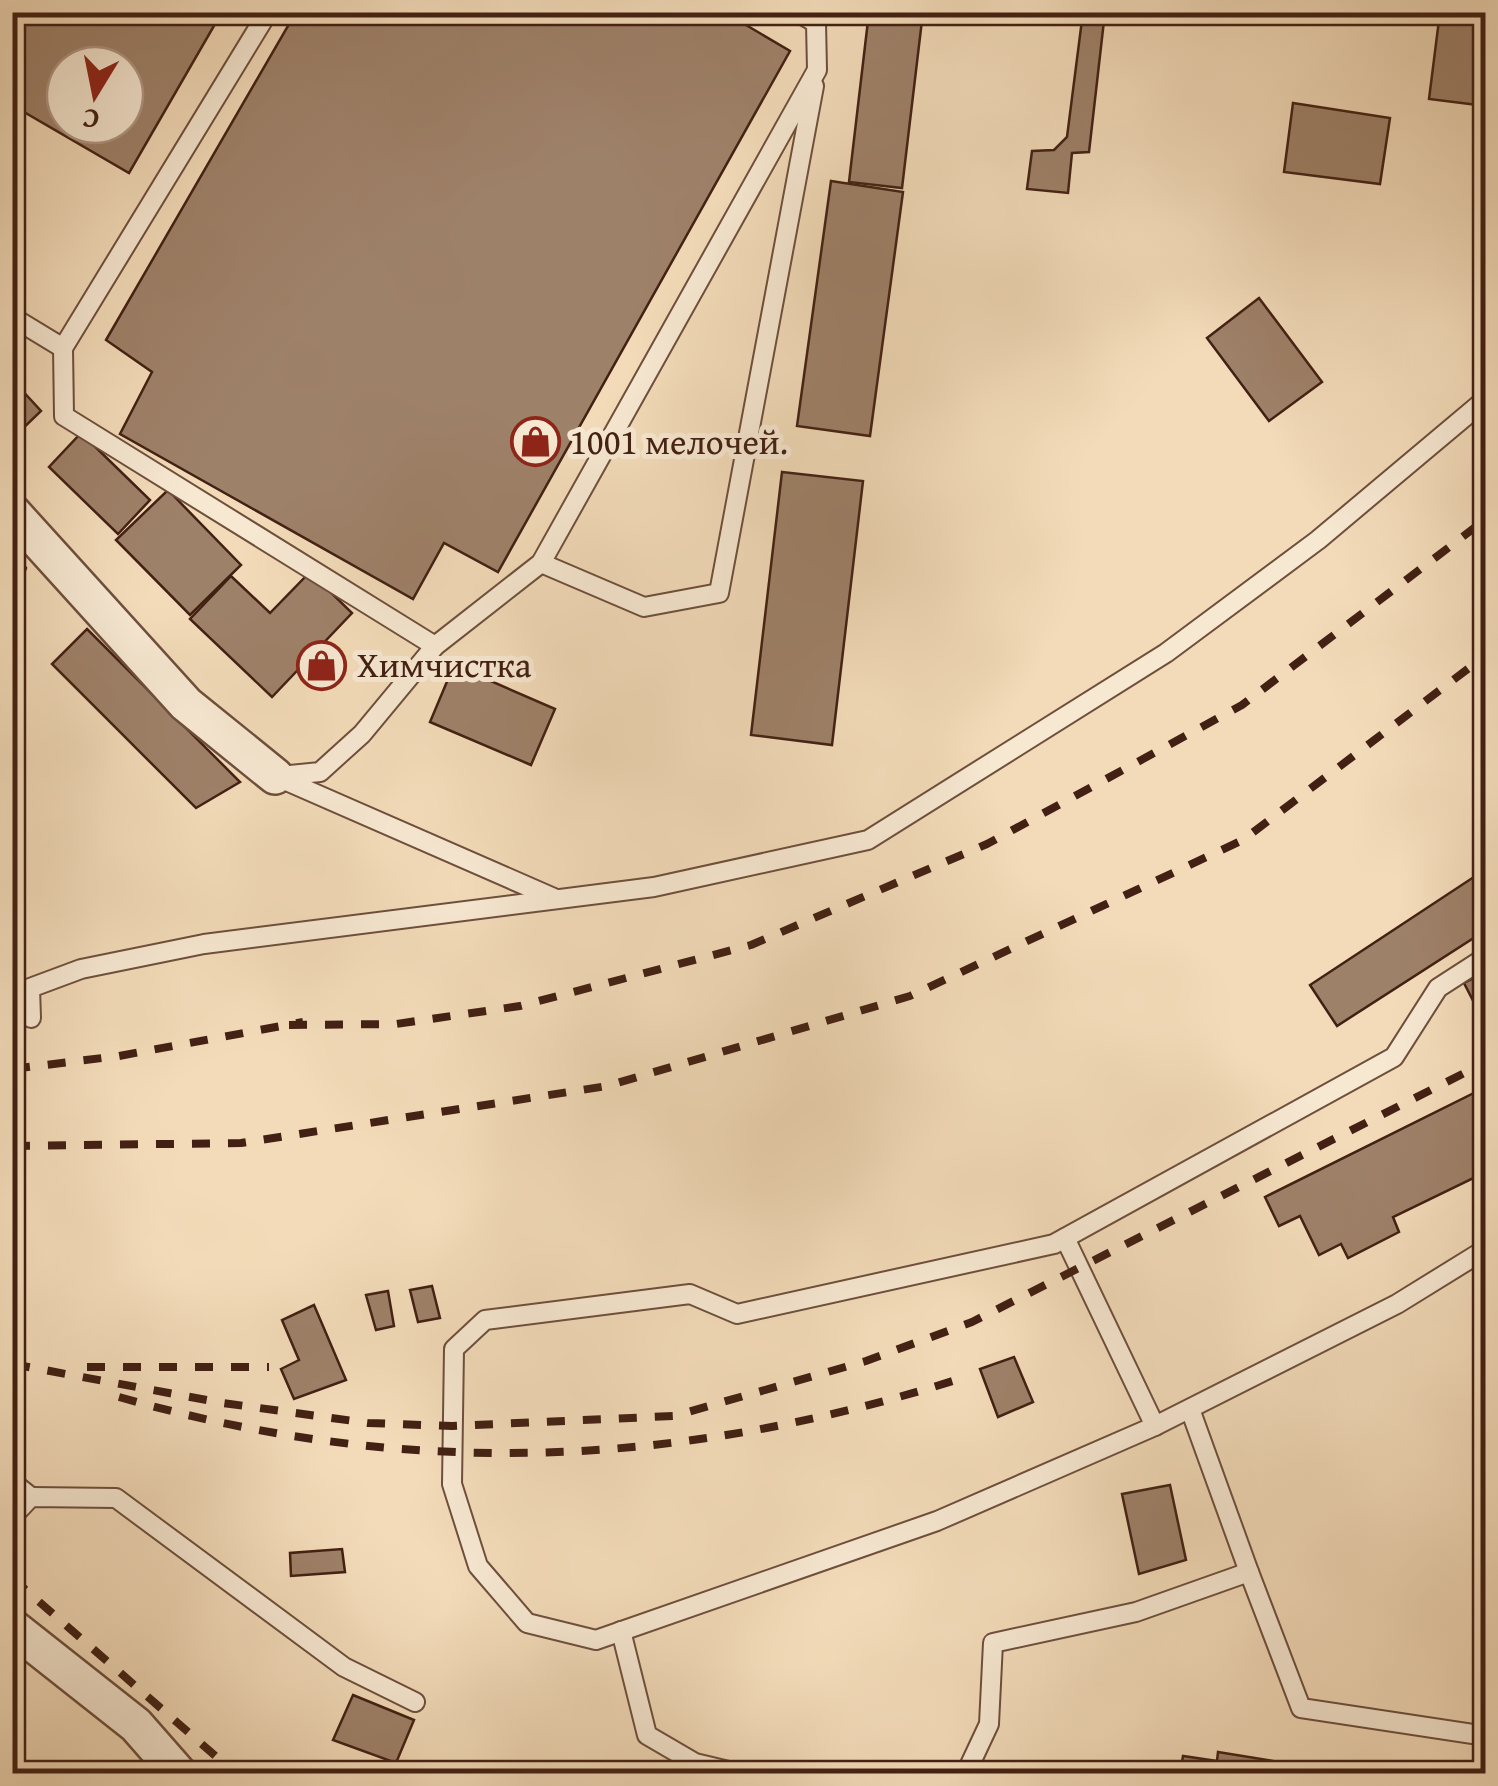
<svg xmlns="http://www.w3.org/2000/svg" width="1498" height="1786" font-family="'Gentium Book Plus',serif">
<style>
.building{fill:#9e8169;stroke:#422013;stroke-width:2.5;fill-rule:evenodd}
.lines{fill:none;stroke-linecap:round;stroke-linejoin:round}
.lane-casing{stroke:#6e4f3c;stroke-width:22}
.street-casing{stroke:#6e4f3c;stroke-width:40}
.lane{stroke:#f7e8d2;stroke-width:18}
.street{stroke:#f7e8d2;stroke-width:35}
.rail{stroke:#422013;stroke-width:8;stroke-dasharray:18 18;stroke-linecap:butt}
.labels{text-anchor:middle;stroke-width:10;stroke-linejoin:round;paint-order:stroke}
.poi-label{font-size:35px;fill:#422013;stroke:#f7e8d2;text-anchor:start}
</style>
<rect width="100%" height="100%" fill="#f3dbb9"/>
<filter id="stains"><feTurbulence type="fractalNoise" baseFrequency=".002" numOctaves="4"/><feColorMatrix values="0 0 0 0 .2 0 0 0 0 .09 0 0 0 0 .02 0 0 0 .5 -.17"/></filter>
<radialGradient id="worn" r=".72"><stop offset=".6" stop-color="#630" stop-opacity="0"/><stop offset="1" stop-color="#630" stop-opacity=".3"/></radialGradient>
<!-- building -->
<g class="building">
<path d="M12 12H222L129 173 12 105ZM65 65H125V125H65Z"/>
<polygon points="296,12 724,12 790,51 498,572 444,543 413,599 120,434 152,372 106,340"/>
<polygon points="869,12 923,12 902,188 849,182"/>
<polygon points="1083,12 1105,12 1089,152 1072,153 1068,193 1027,189 1032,151 1054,150 1067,137"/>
<polygon points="1440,12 1486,12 1486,106 1429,99"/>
<polygon points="1293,103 1390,118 1380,184 1284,172"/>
<polygon points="831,181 903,192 870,436 797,426"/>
<polygon points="1259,298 1322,382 1269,421 1207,338"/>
<polygon points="19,387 41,411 16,435 12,394"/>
<polygon points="81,433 150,500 118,534 49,467"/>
<polygon points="782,472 863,481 832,745 751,735"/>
<polygon points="168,490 241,565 190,615 116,540"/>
<polygon points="12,550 26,568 12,607"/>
<polygon points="310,572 352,613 272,697 190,619 231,576 270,613"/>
<polygon points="87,629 240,782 196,808 52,664"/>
<polygon points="454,665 555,709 531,765 430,722"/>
<polygon points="1486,869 1486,930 1337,1026 1310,985"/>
<polygon points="1486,972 1486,1026 1464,983"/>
<polygon points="1486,1087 1486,1172 1393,1217 1399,1232 1348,1258 1341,1244 1319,1255 1300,1216 1279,1226 1265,1197"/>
<polygon points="432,1286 440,1318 418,1322 410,1290"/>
<polygon points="388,1291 394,1326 376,1330 366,1295"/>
<polygon points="314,1305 346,1380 294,1399 281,1369 299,1360 282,1320"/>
<polygon points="1014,1357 1033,1402 998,1417 980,1369"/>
<polygon points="1170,1485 1186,1560 1139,1574 1122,1494"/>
<polygon points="342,1549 345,1572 291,1576 290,1553"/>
<polygon points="353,1695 414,1720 396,1763 333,1740"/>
<polygon points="1218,1752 1353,1774 1180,1774 1183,1756 1217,1761"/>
</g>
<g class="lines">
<defs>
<g id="lane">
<polyline points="268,12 63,348 64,416 435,646 541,563 817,70 816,23 797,12"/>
<polyline points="12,317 63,348"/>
<polyline points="541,563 644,607 719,593 814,86"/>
<polyline points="275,776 554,898"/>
<polyline points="280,776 320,772 362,734 435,646"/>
<polyline points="1486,957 1438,988 1394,1057 1054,1244 737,1314 690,1294 485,1320 454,1349 452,1484 478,1566 527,1623 596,1640 937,1521 1155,1426 1397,1304 1486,1249"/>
<polyline points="31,1018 30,988 81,969 204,944 654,887 868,840 1166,653 1318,540 1486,399"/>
<polyline points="1065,1238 1155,1426"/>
<polyline points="1190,1409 1249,1572"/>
<polyline points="12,1482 31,1497"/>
<polyline points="12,1517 31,1497 116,1498 344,1667 415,1702"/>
<polyline points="621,1631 647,1735 695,1763 741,1774"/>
<polyline points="961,1774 967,1771 989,1724 993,1643 1136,1612 1249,1572 1301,1708 1486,1736"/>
</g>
<g id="street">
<polyline points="12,512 186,704 275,776"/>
<polyline points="12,1627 136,1725 179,1774"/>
</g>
</defs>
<!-- lane casing -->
<use href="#lane" class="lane-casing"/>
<!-- street casing -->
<use href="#street" class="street-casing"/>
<!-- lane -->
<use href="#lane" class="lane"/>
<!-- street -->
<use href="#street" class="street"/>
<!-- rail -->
<g class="rail">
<polyline points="289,1025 396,1024 520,1006 751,945 987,844 1242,705 1486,519"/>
<polyline points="12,1069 119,1056 303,1022"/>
<polyline points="12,1146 241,1143 607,1086 910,996 1243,840 1486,655"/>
<polyline points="12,1364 223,1403 368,1423 452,1426 674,1416 866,1361 972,1322 1486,1062"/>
<polyline points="87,1367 269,1367"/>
<path d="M119 1397C405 1479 673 1469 956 1380"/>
<polyline points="12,1578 236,1774"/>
</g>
</g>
<!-- icons -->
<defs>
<symbol id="shop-ring" viewBox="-11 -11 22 22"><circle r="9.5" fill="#f7e8d2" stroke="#8f2418" stroke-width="1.5"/><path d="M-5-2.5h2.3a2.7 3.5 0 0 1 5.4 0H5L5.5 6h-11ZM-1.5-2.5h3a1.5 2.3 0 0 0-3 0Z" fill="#8f2418"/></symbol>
</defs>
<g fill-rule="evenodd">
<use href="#shop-ring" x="508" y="414" width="55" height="55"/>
<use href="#shop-ring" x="294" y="638" width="55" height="55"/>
</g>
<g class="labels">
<!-- poi labels -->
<g class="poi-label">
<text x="570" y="454">1001 мелочей.</text>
<text x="357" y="677">Химчистка</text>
</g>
</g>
<!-- margin -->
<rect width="1498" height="1786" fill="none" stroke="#f3dbb9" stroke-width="50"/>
<rect x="15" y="15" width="1468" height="1756" fill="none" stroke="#422013" stroke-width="5"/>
<rect x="25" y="25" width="1448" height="1736" fill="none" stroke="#422013" stroke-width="2.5"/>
<!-- north arrow -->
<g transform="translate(95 95) rotate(190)"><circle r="48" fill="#f7e8d2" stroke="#af9886" stroke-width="2.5"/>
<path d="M0-8L18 38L0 25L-18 38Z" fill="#8f2418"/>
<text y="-15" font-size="28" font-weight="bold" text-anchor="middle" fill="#422013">С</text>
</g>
<rect width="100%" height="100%" filter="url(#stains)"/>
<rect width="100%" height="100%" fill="url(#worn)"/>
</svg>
